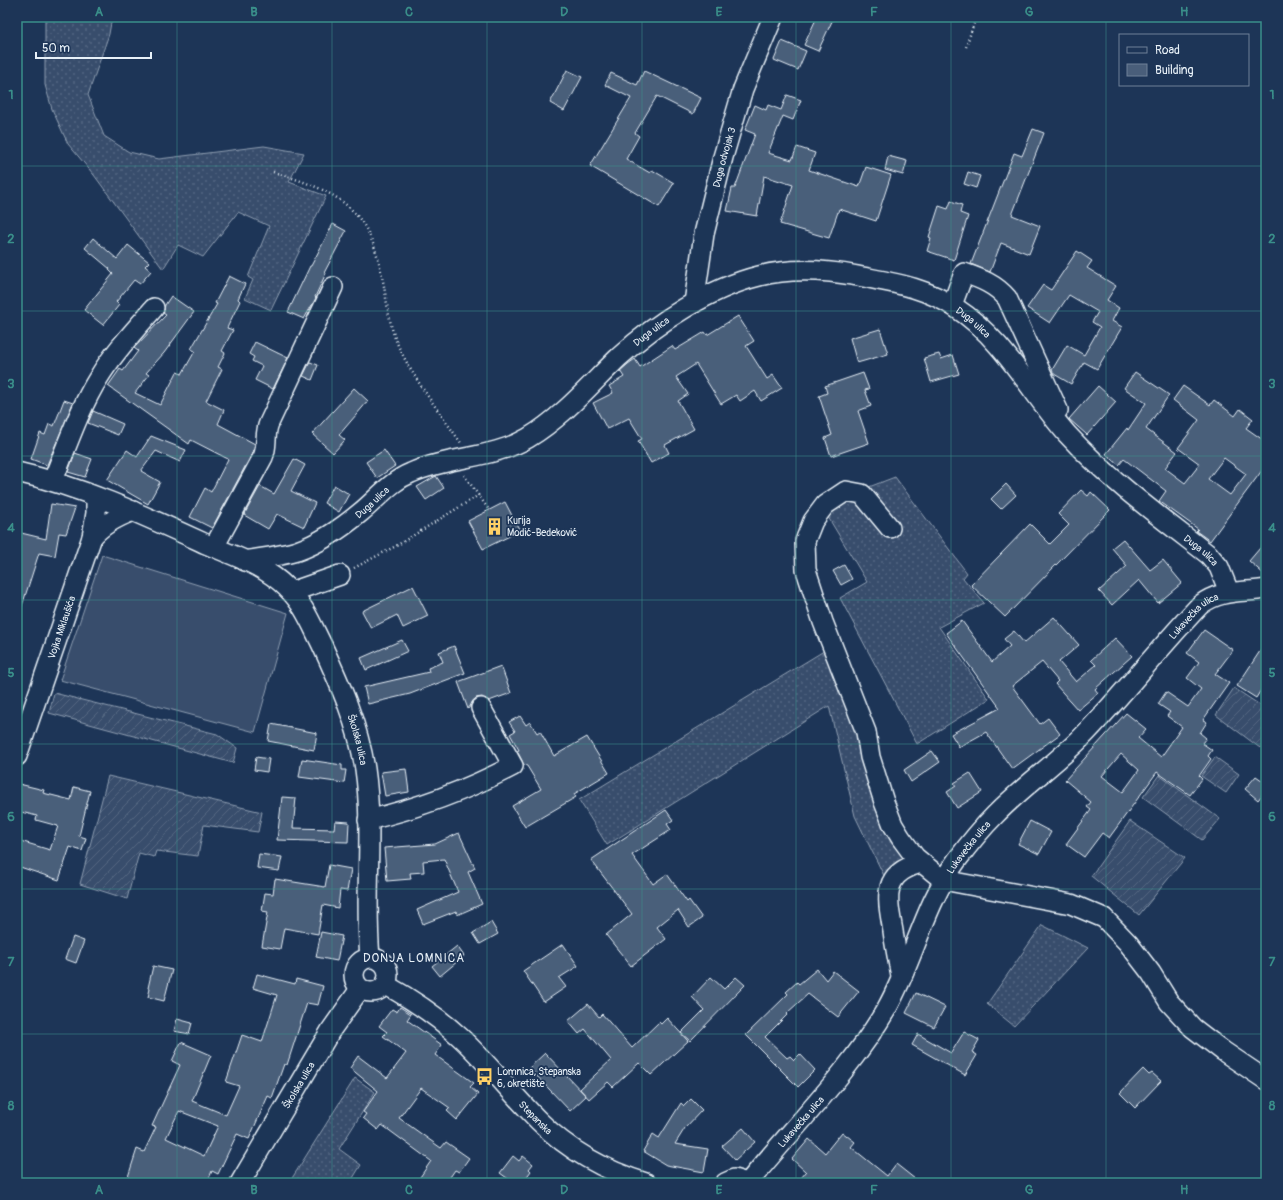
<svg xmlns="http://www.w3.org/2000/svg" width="1283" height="1200" font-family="Pangolin,sans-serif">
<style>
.grass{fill:url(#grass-dots);stroke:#909fb2}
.garden{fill:url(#garden-furrows);stroke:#909fb2}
.pitch{fill:#374d6c;stroke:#909fb2}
.building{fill:#495e7a;stroke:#e8f1f8;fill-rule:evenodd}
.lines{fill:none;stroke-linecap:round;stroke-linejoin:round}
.minor-casing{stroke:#e8f1f8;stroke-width:22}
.path{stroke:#e8f1f8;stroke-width:2.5;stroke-dasharray:1 3;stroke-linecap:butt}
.minor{stroke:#1d3557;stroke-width:19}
.grid{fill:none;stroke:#3a8f8a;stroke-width:1;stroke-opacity:0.55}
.labels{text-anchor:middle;stroke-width:3.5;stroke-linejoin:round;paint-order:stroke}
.street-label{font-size:10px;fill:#e8f1f8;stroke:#1d3557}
.poi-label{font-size:10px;fill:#e8f1f8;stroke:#1d3557;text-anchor:start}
.quarter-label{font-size:12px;letter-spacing:1px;fill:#e8f1f8;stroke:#1d3557}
.neatline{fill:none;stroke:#3a8f8a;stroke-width:1.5}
.grid-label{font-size:13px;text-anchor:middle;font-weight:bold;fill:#3a8f8a}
</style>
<defs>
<pattern id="grass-dots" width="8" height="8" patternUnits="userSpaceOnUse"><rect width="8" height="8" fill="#374d6c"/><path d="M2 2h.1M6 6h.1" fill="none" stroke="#546782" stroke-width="1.8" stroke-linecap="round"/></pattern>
<pattern id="garden-furrows" width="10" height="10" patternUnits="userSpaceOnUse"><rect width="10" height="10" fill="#374d6c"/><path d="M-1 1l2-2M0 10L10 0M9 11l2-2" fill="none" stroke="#546782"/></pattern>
</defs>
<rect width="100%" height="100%" fill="#1d3557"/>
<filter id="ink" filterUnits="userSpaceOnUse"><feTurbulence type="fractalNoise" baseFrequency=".025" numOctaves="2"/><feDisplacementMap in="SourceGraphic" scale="8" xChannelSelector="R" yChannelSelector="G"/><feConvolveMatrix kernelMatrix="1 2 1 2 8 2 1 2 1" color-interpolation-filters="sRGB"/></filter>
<g filter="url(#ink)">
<!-- grass -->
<g class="grass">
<polygon points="45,17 112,17 109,34 88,95 104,136 129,152 159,159 264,146 304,153 289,182 326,196 271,310 245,298 253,280 248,277 269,226 238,212 203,257 178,245 163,269 94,175 68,144 52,109 45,85"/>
<polygon points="895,477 967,573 963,578 984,603 939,627 989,699 917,744 840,598 867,582 825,512 848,495"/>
<polygon points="832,646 910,861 886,880 855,816 829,706 607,845 579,800"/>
<polygon points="1042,925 1088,948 1014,1026 987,1004"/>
<polygon points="355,1078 375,1092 339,1149 361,1165 350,1183 289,1183"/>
</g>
<!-- garden -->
<g class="garden">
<polygon points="1234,688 1266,709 1266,740 1260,748 1216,715"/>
<polygon points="54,693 217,734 237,748 233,763 49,713"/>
<polygon points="1215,757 1239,774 1226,793 1201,776"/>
<polygon points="1159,775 1220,819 1202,840 1143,797"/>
<polygon points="108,776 262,812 258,832 204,825 198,856 156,851 154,857 139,853 127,899 80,884"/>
<polygon points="1130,821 1185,858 1139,915 1091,876"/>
</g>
<!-- pitch -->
<polygon class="pitch" points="102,555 288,613 255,732 60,680"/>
<!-- building -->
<g class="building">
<polygon points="817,17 834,17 818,51 804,45"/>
<polygon points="782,41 806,51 798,70 774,60"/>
<polygon points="567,70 582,77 564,111 550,103"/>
<polygon points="644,71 701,98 693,114 657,96 635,133 639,136 626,159 650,173 652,170 674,183 659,207 590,166 631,98 605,85 611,73 637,85"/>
<polygon points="787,95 801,100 793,120 783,116 768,153 792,160 797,147 815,153 809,170 859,187 866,167 891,175 876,221 839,209 829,238 780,224 793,185 764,176 757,216 727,211 732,188 735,188 755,134 745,130 755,105 766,110 768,105 781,110"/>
<polygon points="1033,129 1044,133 1012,215 1040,226 1029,254 1001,243 990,272 971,264 1014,153 1022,156"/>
<polygon points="888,156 907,161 903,175 885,170"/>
<polygon points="968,172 980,176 976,188 964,184"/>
<polygon points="951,201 962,205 960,213 968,216 954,260 927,251 931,238 929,237 939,206 948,209"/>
<polygon points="333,224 346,231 324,273 326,273 315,297 316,298 304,319 288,312 310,266 311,266"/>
<polygon points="93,238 117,259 128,245 149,262 145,266 151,271 140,284 134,280 116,302 119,305 103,325 84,310 113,274 109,270 110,269 85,248"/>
<polygon points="1077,251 1092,261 1087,268 1116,286 1107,300 1119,308 1112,321 1122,327 1097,369 1084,362 1071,384 1054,374 1052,370 1067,345 1084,355 1100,327 1092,322 1098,312 1069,295 1050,323 1027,308 1043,285 1051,290"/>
<polygon points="229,276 245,284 238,299 240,301 227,328 233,330 222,351 225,353 218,367 222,369 206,401 224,410 218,424 255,444 253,452 212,528 190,517 205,488 211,492 228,459 191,440 189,444 108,386 120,369 123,371 138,351 134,348 166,315 163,313 165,305 171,296 194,312 164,353 146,373 149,375 135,393 160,405 177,372 182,374 195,351 191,349 217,304 215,303"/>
<polygon points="738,316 754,341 746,346 767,379 773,375 782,388 761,401 755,391 740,401 736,395 721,404 696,364 676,377 688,394 678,401 694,429 665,445 669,453 651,463 638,441 642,439 629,418 607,429 593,403 613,393 609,386 624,377 620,371 628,364 635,359 640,367 672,346 675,350 705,332 707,335"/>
<polygon points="880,329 888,354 857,363 850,338"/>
<polygon points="255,342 288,358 273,389 255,380 262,366 252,361 254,357 249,354"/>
<polygon points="939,354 941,359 953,355 959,374 931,382 924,358"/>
<polygon points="310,362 318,365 312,380 303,376"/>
<path d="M1135 372 1169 395 1146 429 1177 452 1165 468 1185 483 1200 464 1178 448 1199 420 1173 400 1183 386 1210 405 1214 400 1235 416 1240 409 1253 419 1246 428 1266 442V465L1210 541 1196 531 1198 529 1159 501 1166 491 1124 459 1119 465 1106 454 1127 428 1128 430 1146 403 1124 388ZM1224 458 1246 474 1230 495 1208 479Z"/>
<polygon points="863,373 869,389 865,390 871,406 858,411 869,443 831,456 825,438 832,435 819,396 827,393 825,386"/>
<polygon points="1098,386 1116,402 1087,435 1069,419"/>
<polygon points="354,388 368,401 339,435 345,440 333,453 312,434"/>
<polygon points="64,400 73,403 47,465 31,459 40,433 45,435 49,424 54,426"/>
<polygon points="93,411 123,424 118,435 88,423"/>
<polygon points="151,436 186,450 180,462 156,451 141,471 160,482 148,504 107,480 127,450 137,457"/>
<polygon points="384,450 395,466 377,478 366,462"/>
<polygon points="75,453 92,459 85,477 68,472"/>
<polygon points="294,459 305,465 291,491 315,503 304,527 277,514 268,529 244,515 260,486 274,494"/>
<polygon points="436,476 444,488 426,500 417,487"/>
<polygon points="1006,484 1016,495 1001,509 991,499"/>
<polygon points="334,485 349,494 339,512 324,503"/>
<polygon points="1081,490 1088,496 1091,492 1110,510 1005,617 971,585 1030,524 1050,544 1069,525 1058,514"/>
<polygon points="505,502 520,531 483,549 468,521"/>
<polygon points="51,504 75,508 66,534 59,533 55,556 39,553 20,612 17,612 17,532 46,539"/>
<polygon points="1123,539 1150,570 1163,560 1182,583 1158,603 1139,580 1112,605 1099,591 1127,566 1112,548"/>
<polygon points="1266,541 1266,576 1249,561"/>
<polygon points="844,565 852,579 841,585 833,571"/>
<polygon points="413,586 428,616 403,628 397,615 371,628 362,611"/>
<polygon points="1054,617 1079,645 1059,662 1076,682 1096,665 1091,660 1115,638 1132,656 1095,689 1098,693 1078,710 1055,684 1058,681 1042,662 1012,686 1040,724 1048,718 1060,734 1012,769 986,732 959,747 951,734 1000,708 946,633 962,621 992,662 1010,646 1004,639 1014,631 1024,643"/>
<path d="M1204 630 1233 650 1215 674 1229 683 1203 720 1207 722 1200 733 1206 738 1202 743 1212 750 1208 756 1211 759 1199 776 1202 779 1190 795 1157 772 1109 838 1102 833 1084 857 1066 844 1091 810 1087 807 1091 802 1065 780 1126 713 1146 729 1138 738 1161 757 1182 727 1167 716 1170 712 1158 704 1166 692 1188 707 1201 689 1187 678 1199 662 1187 653ZM1121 754 1139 770 1123 792 1102 776Z"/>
<polygon points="402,640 408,651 366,670 361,658"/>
<polygon points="1266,642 1266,682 1256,698 1237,686"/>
<polygon points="454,646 465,673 410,694 368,704 364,687 429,672 428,668 443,662 439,652"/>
<polygon points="501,666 511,693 489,701 482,697 476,698 468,709 458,682"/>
<polygon points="520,716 526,725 530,722 537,733 540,731 554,756 587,737 609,773 574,794 576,797 525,827 512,806 541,789 527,766 524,765 517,751 519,750 510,734 515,731 509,722"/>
<polygon points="271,724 317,733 314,750 268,741"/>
<polygon points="932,751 940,762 911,782 904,770"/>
<polygon points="256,757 269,759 267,772 254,770"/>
<polygon points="302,759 342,765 342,770 346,770 344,783 299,777"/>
<polygon points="406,769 409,792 385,796 381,772"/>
<polygon points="970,773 982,792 957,808 947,792 956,786 954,783"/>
<polygon points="1256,776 1266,783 1266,790 1258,800 1245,789"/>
<polygon points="19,784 44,790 43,793 71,800 74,787 90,791 79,836 86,838 82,851 70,847 59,880 17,866 17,840 50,850 58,826 36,820 37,816 17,811 17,793"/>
<polygon points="282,797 296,798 293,828 334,829 335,821 349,822 348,842 277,840"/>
<polygon points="666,810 673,820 667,824 671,830 632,855 653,884 667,874 687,902 689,900 702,918 689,927 678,910 657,927 666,939 631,966 606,935 632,914 591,860"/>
<polygon points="1030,821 1051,832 1039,854 1018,844"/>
<polygon points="459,833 475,868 468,872 482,904 457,915 456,911 423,924 417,910 458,892 444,859 423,861 424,872 410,873 411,879 387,881 384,848 435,844"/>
<polygon points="259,854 282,857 279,871 257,868"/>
<polygon points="329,865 351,869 347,891 340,890 338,908 323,905 318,934 284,928 280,949 262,946 268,912 262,911 265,893 273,894 275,879 325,887"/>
<polygon points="491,922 498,934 480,944 473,933"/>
<polygon points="321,932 342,936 337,961 316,957"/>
<polygon points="73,937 84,941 76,963 65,959"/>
<polygon points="563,944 578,966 559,978 566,987 544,1002 523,971"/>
<polygon points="457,946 464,956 440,976 432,966"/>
<polygon points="153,966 172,970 164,1001 148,997 150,989 148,988"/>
<polygon points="817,969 826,980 833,971 859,991 838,1017 808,994 787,1013 788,1014 765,1037 787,1058 790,1056 794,1060 800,1054 815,1070 798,1087 746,1035 788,994 786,992 797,982 799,984"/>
<path d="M257 974 295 984 296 979 323 986 318 1005 307 1003 287 1065 284 1064 272 1098 268 1096 249 1139 237 1134 218 1174 212 1171 207 1183H126L137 1149 144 1152 156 1127 152 1126 180 1065 172 1061 181 1042 211 1055 192 1101 226 1115 239 1086 226 1082 242 1035 262 1042 277 995 253 988ZM179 1111 218 1126 204 1156 166 1138Z"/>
<polygon points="711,977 724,989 736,977 745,985 690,1041 681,1033 704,1010 692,997"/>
<polygon points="916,993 945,1007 934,1027 906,1013"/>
<polygon points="588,1004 599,1017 602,1014 632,1048 659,1022 661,1024 667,1018 688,1041 651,1075 639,1063 613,1087 608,1082 589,1099 580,1089 611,1060 585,1029 579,1034 568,1021"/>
<polygon points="400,1007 411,1014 407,1020 442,1045 435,1055 474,1083 470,1087 478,1094 457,1120 447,1111 450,1108 421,1088 399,1118 441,1148 446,1142 469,1158 459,1172 455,1170 446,1183 416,1183 431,1161 382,1125 378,1130 363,1118 366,1114 363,1112 378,1091 350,1068 358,1056 387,1078 406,1053 383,1036 387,1032 379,1026 392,1009 397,1012"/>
<polygon points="177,1019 192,1023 189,1034 174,1031"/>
<polygon points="964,1032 979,1040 972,1052 977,1055 965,1075 912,1045 918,1034 951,1053"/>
<polygon points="545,1053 586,1096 570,1111 529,1068"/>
<polygon points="1143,1069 1149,1075 1152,1073 1161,1081 1135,1108 1120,1093"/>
<polygon points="691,1099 702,1110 685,1128 675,1144 708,1149 704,1172 666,1165 643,1151 653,1134 659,1138 681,1103 684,1106"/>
<polygon points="743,1128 755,1142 735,1160 722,1146"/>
<polygon points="842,1132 855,1142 851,1147 887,1176 896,1164 920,1183 797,1183 806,1172 792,1159 809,1139 825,1153"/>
<polygon points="513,1156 519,1161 523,1156 533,1164 529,1169 531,1171 522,1183 514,1183 500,1173"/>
</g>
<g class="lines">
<defs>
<g id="minor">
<path id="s1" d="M694 303 704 234 723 157 743 89 773 17"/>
<path d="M952 305 964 273C981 279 995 284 1007 298L1058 410"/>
<path id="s2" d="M17 472C83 487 145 516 206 544 234 556 266 566 287 588 303 603 311 623 321 643 340 684 358 724 365 769 374 831 364 895 370 957"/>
<path d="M53 480C67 446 79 409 99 377 114 352 135 330 154 308"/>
<polyline points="890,528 862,494 846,491 825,505 813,521 805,541 806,570 823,622 866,732 870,757 884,802 893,825 901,838 915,857 943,880 1071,904 1104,918 1128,943 1151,973 1169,1002 1193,1028 1223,1051 1266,1080"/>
<path d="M92 537C103 524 117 517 133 511"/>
<path d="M214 547 263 457C268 446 264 434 269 423L333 287"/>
<path id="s3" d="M245 561C262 558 280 556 297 551 320 543 342 528 361 512 378 498 391 481 411 473 449 456 492 459 528 438 563 417 590 385 619 357 656 323 710 288 759 276 790 268 826 270 858 276 894 283 925 287 956 308 1004 339 1030 392 1067 434 1109 480 1160 517 1209 555L1219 567 1229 592"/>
<polyline points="291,592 340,575"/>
<path id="s4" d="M17 756 92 537 96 513V497"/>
<path d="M368 820C419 808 467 790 513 766L481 708"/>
<circle cx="371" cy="975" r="17"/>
<path d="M901 976C898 961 895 946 893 931 887 898 881 873 921 863"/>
<path id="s5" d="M386 985C413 1000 437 1016 460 1037 488 1063 512 1094 539 1121 569 1151 606 1171 646 1183"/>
<path id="s6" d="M240 1183 331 1030 360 989"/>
<polyline points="725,1183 734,1179 747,1183"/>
<path id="s7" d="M748 1183C795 1125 849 1073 887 1008 914 960 924 905 957 860 969 844 981 829 995 815 1022 787 1054 765 1081 738 1123 695 1159 648 1200 605 1221 589 1242 593 1266 589"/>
</g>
</defs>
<!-- minor casing -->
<use href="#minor" class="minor-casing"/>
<!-- path -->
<g class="path">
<polyline points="966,47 976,17"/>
<path d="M273 172C340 192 370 208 383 281 387 301 389 325 397 343 413 379 439 411 461 443"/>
<polyline points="464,475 489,510"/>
<polyline points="354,568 396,546 479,495"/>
</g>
<!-- minor -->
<use href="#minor" class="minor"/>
</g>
</g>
<!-- grid -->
<path class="grid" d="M177 17V1183M332 17V1183M487 17V1183M642 17V1183M796 17V1183M951 17V1183M1106 17V1183M17 166H1266M17 311H1266M17 456H1266M17 600H1266M17 744H1266M17 889H1266M17 1034H1266"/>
<!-- icons -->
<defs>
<symbol id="building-bare" viewBox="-9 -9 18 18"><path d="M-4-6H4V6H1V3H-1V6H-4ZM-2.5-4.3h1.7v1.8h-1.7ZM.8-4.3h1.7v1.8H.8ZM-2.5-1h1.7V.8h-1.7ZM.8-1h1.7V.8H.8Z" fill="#ffd166" stroke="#1d3557" stroke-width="2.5" paint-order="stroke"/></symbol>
<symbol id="bus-bare" viewBox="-9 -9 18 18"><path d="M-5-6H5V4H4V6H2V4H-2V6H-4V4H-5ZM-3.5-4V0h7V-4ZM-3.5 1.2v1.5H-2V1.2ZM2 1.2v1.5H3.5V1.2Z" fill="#ffd166" stroke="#1d3557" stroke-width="2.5" paint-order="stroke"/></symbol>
</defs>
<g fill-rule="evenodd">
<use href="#building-bare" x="482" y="514" width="25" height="25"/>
<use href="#bus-bare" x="472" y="1064" width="25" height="25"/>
</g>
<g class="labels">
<!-- street labels -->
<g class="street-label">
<text dy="4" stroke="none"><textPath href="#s1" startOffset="149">Duga odvojak 3</textPath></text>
<text dy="4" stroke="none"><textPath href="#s3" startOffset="826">Duga ulica</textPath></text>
<text dy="4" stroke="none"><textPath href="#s3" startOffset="478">Duga ulica</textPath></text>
<text dy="4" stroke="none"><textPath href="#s3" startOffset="143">Duga ulica</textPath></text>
<text dy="4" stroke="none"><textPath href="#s3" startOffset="1150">Duga ulica</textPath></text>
<text dy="4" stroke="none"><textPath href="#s7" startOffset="729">Lukavečka ulica</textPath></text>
<text dy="4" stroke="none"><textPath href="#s4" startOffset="136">Vojka Miklaušića</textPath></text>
<text dy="4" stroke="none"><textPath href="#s2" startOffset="464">Školska ulica</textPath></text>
<text dy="4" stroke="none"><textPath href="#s7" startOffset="405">Lukavečka ulica</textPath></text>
<text dy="4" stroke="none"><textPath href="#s6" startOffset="114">Školska ulica</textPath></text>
<text dy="4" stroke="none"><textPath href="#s5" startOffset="201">Stepanska</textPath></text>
<text dy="4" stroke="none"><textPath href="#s7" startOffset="81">Lukavečka ulica</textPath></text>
</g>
<!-- poi labels -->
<g class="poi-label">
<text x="507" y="524">Kurija<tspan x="507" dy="12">Modić-Bedeković</tspan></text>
<text x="497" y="1075">Lomnica, Stepanska<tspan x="497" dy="12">6, okretište</tspan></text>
</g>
<!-- quarter labels -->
<g class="quarter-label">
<text x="414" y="962">DONJA LOMNICA</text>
</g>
</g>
<!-- margin -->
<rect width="1283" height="1200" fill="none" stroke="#1d3557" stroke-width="44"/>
<!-- legend -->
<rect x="1119" y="34" width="130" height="52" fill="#1d3557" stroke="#6e8097"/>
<rect x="1127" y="47" width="20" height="6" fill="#1d3557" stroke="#6e8097"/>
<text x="1155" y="54" font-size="12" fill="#e8f1f8">Road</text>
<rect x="1127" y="64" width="20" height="12" fill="#495e7a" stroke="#6e8097"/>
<text x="1155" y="74" font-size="12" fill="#e8f1f8">Building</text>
<!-- scale -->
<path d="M36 52v6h115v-6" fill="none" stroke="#e8f1f8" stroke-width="2"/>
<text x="42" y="52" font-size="12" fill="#e8f1f8" stroke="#1d3557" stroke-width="3" paint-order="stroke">50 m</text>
<rect x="22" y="22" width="1239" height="1156" class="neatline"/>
<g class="grid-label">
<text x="99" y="16">A</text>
<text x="254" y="16">B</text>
<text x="409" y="16">C</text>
<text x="564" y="16">D</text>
<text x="719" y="16">E</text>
<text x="874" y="16">F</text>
<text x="1029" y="16">G</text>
<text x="1184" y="16">H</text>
<text x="11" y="99">1</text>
<text x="1272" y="99">1</text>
<text x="11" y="243">2</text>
<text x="1272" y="243">2</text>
<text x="11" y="388">3</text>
<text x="1272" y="388">3</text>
<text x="11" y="532">4</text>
<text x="1272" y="532">4</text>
<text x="11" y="677">5</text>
<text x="1272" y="677">5</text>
<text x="11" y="821">6</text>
<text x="1272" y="821">6</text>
<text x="11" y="966">7</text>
<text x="1272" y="966">7</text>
<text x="11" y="1110">8</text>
<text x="1272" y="1110">8</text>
<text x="99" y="1194">A</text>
<text x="254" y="1194">B</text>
<text x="409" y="1194">C</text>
<text x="564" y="1194">D</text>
<text x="719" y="1194">E</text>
<text x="874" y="1194">F</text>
<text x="1029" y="1194">G</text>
<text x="1184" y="1194">H</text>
</g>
</svg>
